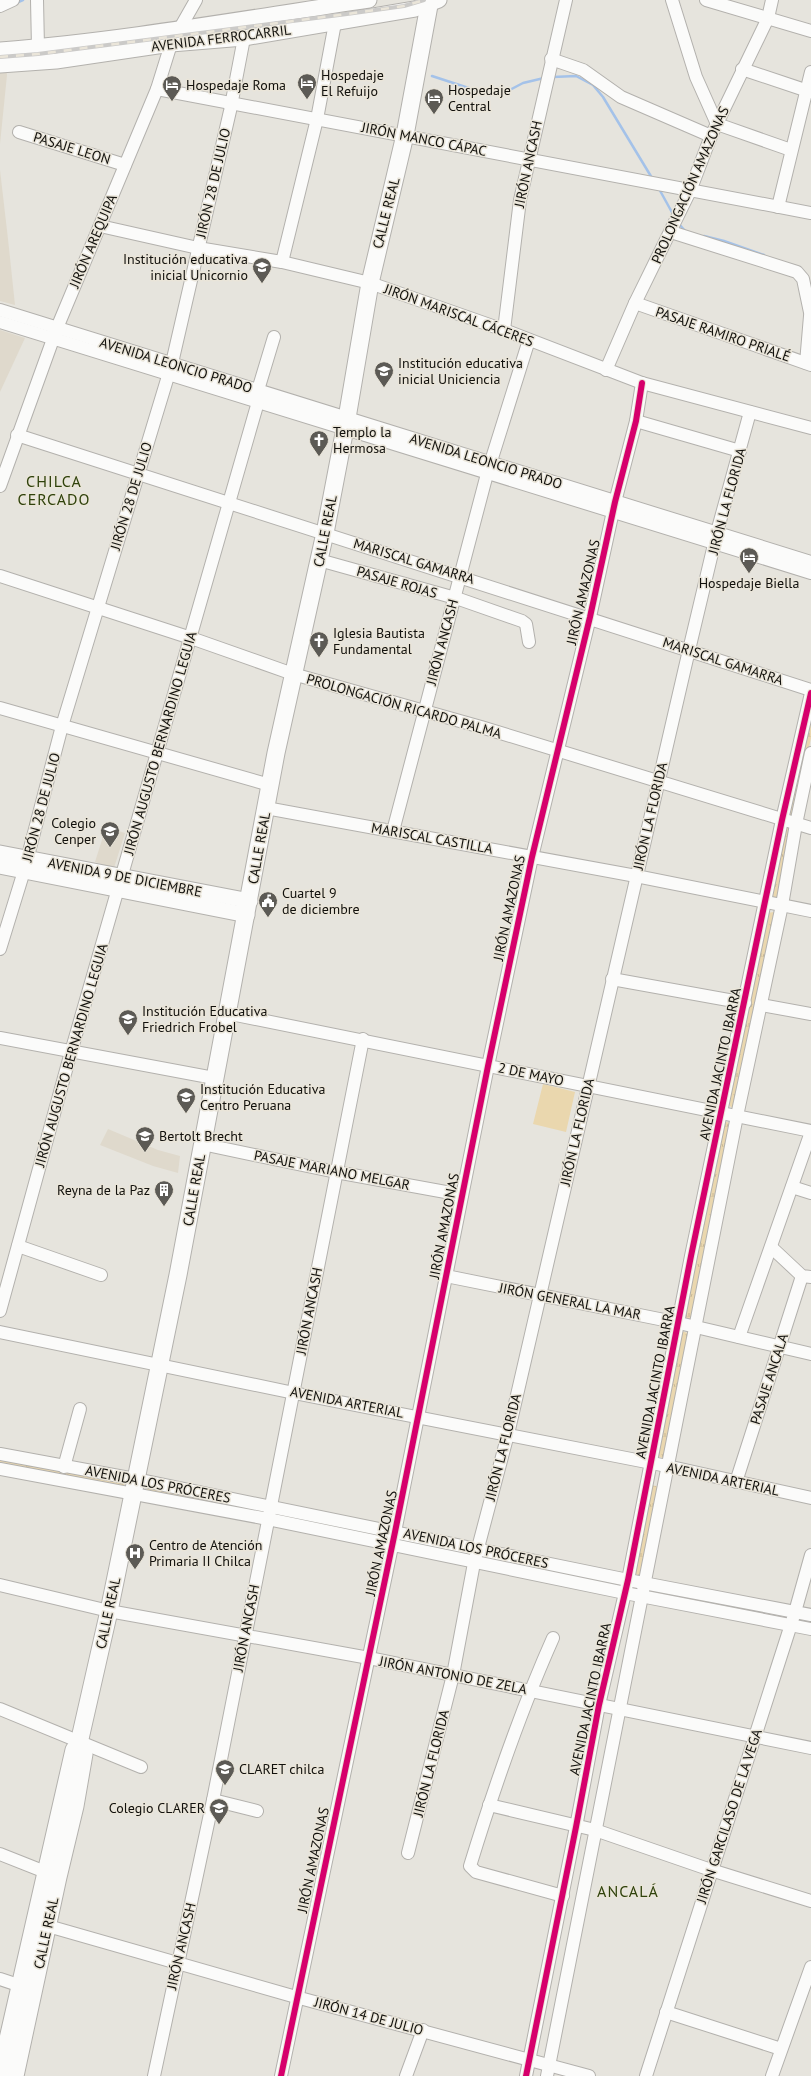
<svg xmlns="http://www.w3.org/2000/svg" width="811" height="2076" font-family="'PT Sans',sans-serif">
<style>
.built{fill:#dfd9cc}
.grass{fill:url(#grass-tufts)}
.pitch{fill:#ead7ae}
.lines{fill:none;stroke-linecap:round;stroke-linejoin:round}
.stream{stroke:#a4c2e9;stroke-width:2.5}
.minor-casing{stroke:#b3b1ad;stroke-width:14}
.major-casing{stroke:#b3b1ad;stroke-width:17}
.highway-casing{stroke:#b3b1ad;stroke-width:19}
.minor{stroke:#fbfbfa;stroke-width:12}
.major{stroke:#fbfbfa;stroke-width:15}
.highway{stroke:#fbfbfa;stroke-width:17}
.rail-casing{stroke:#cbcac8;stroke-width:4}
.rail{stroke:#eae5d9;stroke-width:2.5;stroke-dasharray:8;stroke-linecap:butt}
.cycleway-casing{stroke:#eae5d9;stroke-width:8}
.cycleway{stroke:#d6006c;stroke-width:6}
.labels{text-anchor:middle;stroke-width:3;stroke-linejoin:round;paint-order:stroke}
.street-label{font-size:14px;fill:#11100c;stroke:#eae5d9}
.poi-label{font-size:14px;fill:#11100c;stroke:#eae5d9;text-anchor:start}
.quarter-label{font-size:16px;letter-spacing:1px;fill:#2f420c;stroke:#eae5d9}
</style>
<defs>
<pattern id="grass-tufts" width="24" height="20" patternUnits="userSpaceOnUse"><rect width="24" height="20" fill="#ead7ae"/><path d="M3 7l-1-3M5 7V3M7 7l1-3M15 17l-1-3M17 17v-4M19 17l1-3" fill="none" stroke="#c8b894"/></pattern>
</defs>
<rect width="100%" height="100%" fill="#e6e4dd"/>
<!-- built -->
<g class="built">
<polygon points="0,68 6,68 7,75 0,144"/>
<polygon points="0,170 8,239 15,305 0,301"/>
<polygon points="0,330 25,338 0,392"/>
<polygon points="106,827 125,833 114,868 95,862"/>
<polygon points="108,1129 158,1150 180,1156 178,1173 153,1166 100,1145"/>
</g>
<!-- grass -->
<g class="grass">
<polygon points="811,709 811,738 794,816 788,815"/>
<polygon points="783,826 790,829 778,897 773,897 776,867"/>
<polygon points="774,912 733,1109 729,1105 767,913"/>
<polygon points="724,1121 732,1124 690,1321 684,1318"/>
<polygon points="682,1331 690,1334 664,1459 658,1456"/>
<polygon points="0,1458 124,1483 124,1487 0,1462"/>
<polygon points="652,1485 659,1487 642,1573 639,1575 635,1574"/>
<polygon points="147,1487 260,1510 263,1514 147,1492"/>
</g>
<!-- pitch -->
<polygon class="pitch" points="543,1084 575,1092 566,1132 533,1124"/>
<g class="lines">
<!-- stream -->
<g class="stream">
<polyline points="16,3 23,0"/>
<polyline points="432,76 490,95 504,93 523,83 544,78"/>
<polyline points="553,77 576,76 593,85 603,97 652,178"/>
<polyline points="658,187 674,216"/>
<polyline points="679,224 686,232"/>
<polyline points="704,236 724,241 764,255"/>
</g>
<defs>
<g id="minor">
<polyline points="37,0 38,47"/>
<polyline points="672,0 696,77 717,124 791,150"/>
<polyline points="706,0 811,31"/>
<polyline points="0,6 13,0"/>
<polyline points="551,59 583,70 621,97 711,136"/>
<polyline points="742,69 811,92"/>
<polyline points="157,89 811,213"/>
<polyline points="19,132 125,165"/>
<polyline points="778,207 811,72"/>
<polyline points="100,226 198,248 282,262 370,283 504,330 642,383 811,428"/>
<polyline points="671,232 797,272 803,279 811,317"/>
<polyline points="282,262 317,119 335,23"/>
<polyline points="635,303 811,365"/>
<polyline points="0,310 811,562"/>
<polyline points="0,322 811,573"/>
<polyline points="504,330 520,200 566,0"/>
<polyline points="806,363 810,316"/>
<polyline points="606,370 635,303 690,191 711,136 768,18 772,0"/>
<polyline points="636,421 740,451"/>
<path d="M17 435C282 519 547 603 811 690"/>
<polyline points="0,486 57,328 157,89 171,44 196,0"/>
<polyline points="319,560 459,599 522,621 526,624 529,642"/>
<polyline points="0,576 191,638 293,674 481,727 811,828"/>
<polyline points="0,708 270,785"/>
<polyline points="266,808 636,876 811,911"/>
<polyline points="393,831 487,474 529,340"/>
<polyline points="0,949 24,871 62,726 172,363 230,111 244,38"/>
<polyline points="612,979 745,1003"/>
<polyline points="761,1005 811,1014"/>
<polyline points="226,1013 811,1131"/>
<polyline points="0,1038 214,1078"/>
<polyline points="202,1144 336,1172 462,1195"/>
<polyline points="792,1187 811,1193"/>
<polyline points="18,1246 101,1275"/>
<polyline points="771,1247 802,1276 811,1277"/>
<polyline points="446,1276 679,1323 811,1354"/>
<polyline points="0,1311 71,1052 258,402 258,390 274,337"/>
<polyline points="0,1332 294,1393 667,1466 811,1498"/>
<polyline points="739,1337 811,1132"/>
<polyline points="0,1454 135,1479 628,1580 811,1615"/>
<polyline points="64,1467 80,1409"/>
<polyline points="0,1469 268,1519 625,1593 811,1629"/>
<polyline points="736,1482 802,1276"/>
<polyline points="0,1585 109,1611 369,1658 811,1748"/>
<path d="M553 1638C520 1712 494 1788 470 1866L476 1872 563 1896"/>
<polyline points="0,1709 141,1767"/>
<polyline points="213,1800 257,1811"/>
<polyline points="489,1805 595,1830 711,1870 811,1901"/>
<polyline points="408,1853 453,1675 474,1563 508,1434 689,650 717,532 750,412"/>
<polyline points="0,1854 53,1875"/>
<polyline points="41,1924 296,1997 589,2076"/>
<polyline points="0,1979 27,1988"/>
<polyline points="666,2012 781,2049"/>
<polyline points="154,2076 213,1800 363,1039"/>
<polyline points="281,2076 395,1532 488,1066 532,857 590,617 615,502 636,421 642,383"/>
<polyline points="406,2076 423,2030"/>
<polyline points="526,2076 576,1827 599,1705 628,1580 691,1256 782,820 811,693"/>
<polyline points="547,2076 737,1116 782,905 796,824 811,753"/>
<polyline points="646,2076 795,1612 811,1555"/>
<polyline points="772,2076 811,1967"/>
</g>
<g id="major">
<path d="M0 50C124 40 246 18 369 0"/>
<polyline points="0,65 56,61 171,44 244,38 397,12 415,9 439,0"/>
<polyline points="0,853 250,901"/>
<polyline points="0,866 247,915"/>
</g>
<g id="highway">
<polyline points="0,2074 74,1750 79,1743 109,1611 178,1275 276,753 325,533 347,418 370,283 405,135 430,0"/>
<polyline points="15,2076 58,1877 75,1806 84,1754"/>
</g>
</defs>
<!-- minor casing -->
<use href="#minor" class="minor-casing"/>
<!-- major casing -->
<use href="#major" class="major-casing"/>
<!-- highway casing -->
<use href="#highway" class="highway-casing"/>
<!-- minor -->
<use href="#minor" class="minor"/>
<!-- major -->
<use href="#major" class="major"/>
<!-- highway -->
<use href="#highway" class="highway"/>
<defs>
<polyline id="rail" points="0,57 38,54 347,14 404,6 424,0"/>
</defs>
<!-- rail casing -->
<use href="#rail" class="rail-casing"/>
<!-- rail -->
<use href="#rail" class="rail"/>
<defs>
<g id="cycleway">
<polyline points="281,2076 395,1532 488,1066 532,857 590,617 615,502 636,421 642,383"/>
<polyline points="526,2076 576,1827 599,1705 628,1580 691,1256 782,820 811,693"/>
</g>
</defs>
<!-- cycleway casing -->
<use href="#cycleway" class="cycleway-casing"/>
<!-- cycleway -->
<use href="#cycleway" class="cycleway"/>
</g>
<!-- icons -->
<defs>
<symbol id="hotel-pin" viewBox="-11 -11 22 30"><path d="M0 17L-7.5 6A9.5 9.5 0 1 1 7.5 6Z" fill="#5c5a55" stroke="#eae5d9"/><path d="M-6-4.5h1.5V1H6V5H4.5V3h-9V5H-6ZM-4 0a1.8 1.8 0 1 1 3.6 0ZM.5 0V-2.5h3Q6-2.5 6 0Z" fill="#fff"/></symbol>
<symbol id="school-pin" viewBox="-11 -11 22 30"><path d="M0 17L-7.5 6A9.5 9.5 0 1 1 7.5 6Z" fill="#5c5a55" stroke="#eae5d9"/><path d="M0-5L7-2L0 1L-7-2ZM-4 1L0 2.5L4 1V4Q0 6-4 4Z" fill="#fff"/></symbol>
<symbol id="church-pin" viewBox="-11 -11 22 30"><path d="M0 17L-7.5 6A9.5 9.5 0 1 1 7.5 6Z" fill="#5c5a55" stroke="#eae5d9"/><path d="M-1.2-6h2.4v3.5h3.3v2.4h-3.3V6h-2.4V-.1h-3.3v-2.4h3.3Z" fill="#fff"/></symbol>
<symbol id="civic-pin" viewBox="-11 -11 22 30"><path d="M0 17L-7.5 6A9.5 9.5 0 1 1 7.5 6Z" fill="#5c5a55" stroke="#eae5d9"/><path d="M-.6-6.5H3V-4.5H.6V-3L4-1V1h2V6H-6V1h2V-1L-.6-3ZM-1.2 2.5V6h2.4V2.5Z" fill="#fff"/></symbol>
<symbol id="building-pin" viewBox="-11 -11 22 30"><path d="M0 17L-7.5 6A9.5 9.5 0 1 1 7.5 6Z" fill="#5c5a55" stroke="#eae5d9"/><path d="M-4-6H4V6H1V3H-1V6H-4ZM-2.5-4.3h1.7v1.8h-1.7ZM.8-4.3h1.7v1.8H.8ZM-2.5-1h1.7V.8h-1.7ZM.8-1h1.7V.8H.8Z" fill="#fff"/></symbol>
<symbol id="hospital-pin" viewBox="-11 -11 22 30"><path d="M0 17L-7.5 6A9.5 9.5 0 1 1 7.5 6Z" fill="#5c5a55" stroke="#eae5d9"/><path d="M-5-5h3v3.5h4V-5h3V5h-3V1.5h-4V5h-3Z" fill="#fff"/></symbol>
</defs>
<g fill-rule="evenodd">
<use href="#hotel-pin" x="296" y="72" width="22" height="30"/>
<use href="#hotel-pin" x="161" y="74" width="22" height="30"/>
<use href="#hotel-pin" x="423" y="87" width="22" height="30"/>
<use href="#school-pin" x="251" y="256" width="22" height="30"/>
<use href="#school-pin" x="373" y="360" width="22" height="30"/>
<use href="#church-pin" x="308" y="429" width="22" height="30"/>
<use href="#hotel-pin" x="738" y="546" width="22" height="30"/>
<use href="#church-pin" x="308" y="630" width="22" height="30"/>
<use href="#school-pin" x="99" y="820" width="22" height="30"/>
<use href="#civic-pin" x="257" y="890" width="22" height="30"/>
<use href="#school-pin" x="117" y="1008" width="22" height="30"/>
<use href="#school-pin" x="175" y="1086" width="22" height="30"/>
<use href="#school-pin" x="134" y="1125" width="22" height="30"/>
<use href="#building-pin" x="153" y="1179" width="22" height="30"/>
<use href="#hospital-pin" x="124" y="1542" width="22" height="30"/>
<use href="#school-pin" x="214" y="1758" width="22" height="30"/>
<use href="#school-pin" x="208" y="1797" width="22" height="30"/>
</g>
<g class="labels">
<!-- street labels -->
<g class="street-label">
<text transform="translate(221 38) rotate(-7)" y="5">AVENIDA FERROCARRIL</text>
<text transform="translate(424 139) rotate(11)" y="5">JIRÓN MANCO CÁPAC</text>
<text transform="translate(72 148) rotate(17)" y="5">PASAJE LEON</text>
<text transform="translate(528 164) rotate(-78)" y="5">JIRÓN ANCASH</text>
<text transform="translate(213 183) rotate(-77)" y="5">JIRÓN 28 DE JULIO</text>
<text transform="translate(690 185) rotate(-66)" y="5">PROLONGACIÓN AMAZONAS</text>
<text transform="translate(386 213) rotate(-76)" y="5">CALLE REAL</text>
<text transform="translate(93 241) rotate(-67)" y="5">JIRÓN AREQUIPA</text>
<text transform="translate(459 315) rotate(20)" y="5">JIRÓN MARISCAL CÁCERES</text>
<text transform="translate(723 334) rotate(19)" y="5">PASAJE RAMIRO PRIALÉ</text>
<text transform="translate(176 365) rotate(17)" y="5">AVENIDA LEONCIO PRADO</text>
<text transform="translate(486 461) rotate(17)" y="5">AVENIDA LEONCIO PRADO</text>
<text transform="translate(131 496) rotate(-73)" y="5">JIRÓN 28 DE JULIO</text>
<text transform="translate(727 501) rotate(-75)" y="5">JIRÓN LA FLORIDA</text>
<text transform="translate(325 531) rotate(-79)" y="5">CALLE REAL</text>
<text transform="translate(414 561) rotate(17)" y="5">MARISCAL GAMARRA</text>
<text transform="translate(397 582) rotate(16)" y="5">PASAJE ROJAS</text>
<text transform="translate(583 592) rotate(-77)" y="5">JIRÓN AMAZONAS</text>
<text transform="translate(442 642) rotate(-75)" y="5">JIRÓN ANCASH</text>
<text transform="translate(723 661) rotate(18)" y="5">MARISCAL GAMARRA</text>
<text transform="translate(404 706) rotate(16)" y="5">PROLONGACIÓN RICARDO PALMA</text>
<text transform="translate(160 743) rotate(-74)" y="5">JIRÓN AUGUSTO BERNARDINO LEGUIA</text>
<text transform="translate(41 807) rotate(-75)" y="5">JIRÓN 28 DE JULIO</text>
<text transform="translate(650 816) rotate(-77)" y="5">JIRÓN LA FLORIDA</text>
<text transform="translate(432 838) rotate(10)" y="5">MARISCAL CASTILLA</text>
<text transform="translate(259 848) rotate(-80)" y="5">CALLE REAL</text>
<text transform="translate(125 877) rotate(11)" y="5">AVENIDA 9 DE DICIEMBRE</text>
<text transform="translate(509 908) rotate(-78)" y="5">JIRÓN AMAZONAS</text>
<text transform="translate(71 1055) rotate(-74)" y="5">JIRÓN AUGUSTO BERNARDINO LEGUIA</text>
<text transform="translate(720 1064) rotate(-78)" y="5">AVENIDA JACINTO IBARRA</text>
<text transform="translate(531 1074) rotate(12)" y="5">2 DE MAYO</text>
<text transform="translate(577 1132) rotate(-77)" y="5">JIRÓN LA FLORIDA</text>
<text transform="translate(332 1170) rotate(11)" y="5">PASAJE MARIANO MELGAR</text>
<text transform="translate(194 1190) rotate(-80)" y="5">CALLE REAL</text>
<text transform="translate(444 1226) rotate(-79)" y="5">JIRÓN AMAZONAS</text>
<text transform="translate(570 1301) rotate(11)" y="5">JIRÓN GENERAL LA MAR</text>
<text transform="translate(309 1311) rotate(-79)" y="5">JIRÓN ANCASH</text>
<text transform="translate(769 1379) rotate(-72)" y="5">PASAJE ANCALA</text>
<text transform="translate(655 1382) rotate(-79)" y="5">AVENIDA JACINTO IBARRA</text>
<text transform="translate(347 1402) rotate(11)" y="5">AVENIDA ARTERIAL</text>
<text transform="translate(503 1447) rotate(-76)" y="5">JIRÓN LA FLORIDA</text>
<text transform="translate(723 1479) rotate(12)" y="5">AVENIDA ARTERIAL</text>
<text transform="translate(158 1484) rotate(11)" y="5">AVENIDA LOS PRÓCERES</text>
<text transform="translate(381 1543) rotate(-78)" y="5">JIRÓN AMAZONAS</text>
<text transform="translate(476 1548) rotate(12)" y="5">AVENIDA LOS PRÓCERES</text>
<text transform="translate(108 1613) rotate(-78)" y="5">CALLE REAL</text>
<text transform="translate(246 1628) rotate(-79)" y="5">JIRÓN ANCASH</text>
<text transform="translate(453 1675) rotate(11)" y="5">JIRÓN ANTONIO DE ZELA</text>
<text transform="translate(590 1699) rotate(-78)" y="5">AVENIDA JACINTO IBARRA</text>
<text transform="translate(431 1763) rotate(-76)" y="5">JIRÓN LA FLORIDA</text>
<text transform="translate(729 1816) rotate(-72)" y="5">JIRÓN GARCILASO DE LA VEGA</text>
<text transform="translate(313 1860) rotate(-78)" y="5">JIRÓN AMAZONAS</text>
<text transform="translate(46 1933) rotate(-78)" y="5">CALLE REAL</text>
<text transform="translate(181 1946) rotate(-77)" y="5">JIRÓN ANCASH</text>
<text transform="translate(369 2016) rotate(15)" y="5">JIRÓN 14 DE JULIO</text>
</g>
<!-- poi labels -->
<g class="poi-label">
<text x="321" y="80">Hospedaje<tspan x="321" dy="16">El Refuijo</tspan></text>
<text x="186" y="90">Hospedaje Roma</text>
<text x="448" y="95">Hospedaje<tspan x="448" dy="16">Central</tspan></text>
<text x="248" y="264" text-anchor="end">Institución educativa<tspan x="248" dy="16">inicial Unicornio</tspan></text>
<text x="398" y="368">Institución educativa<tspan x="398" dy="16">inicial Uniciencia</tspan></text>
<text x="333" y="437">Templo la<tspan x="333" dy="16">Hermosa</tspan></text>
<text x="749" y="588" text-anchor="middle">Hospedaje Biella</text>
<text x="333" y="638">Iglesia Bautista<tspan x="333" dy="16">Fundamental</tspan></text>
<text x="96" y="828" text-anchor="end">Colegio<tspan x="96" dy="16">Cenper</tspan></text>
<text x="282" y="898">Cuartel 9<tspan x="282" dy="16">de diciembre</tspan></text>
<text x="142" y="1016">Institución Educativa<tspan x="142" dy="16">Friedrich Frobel</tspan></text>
<text x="200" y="1094">Institución Educativa<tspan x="200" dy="16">Centro Peruana</tspan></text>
<text x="159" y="1141">Bertolt Brecht</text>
<text x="150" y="1195" text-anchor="end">Reyna de la Paz</text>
<text x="149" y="1550">Centro de Atención<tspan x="149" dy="16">Primaria II Chilca</tspan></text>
<text x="239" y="1774">CLARET chilca</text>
<text x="205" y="1813" text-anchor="end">Colegio CLARER</text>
</g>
<!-- quarter labels -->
<g class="quarter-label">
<text x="54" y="487">CHILCA<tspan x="54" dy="18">CERCADO</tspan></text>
<text x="628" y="1897">ANCALÁ</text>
</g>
</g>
</svg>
